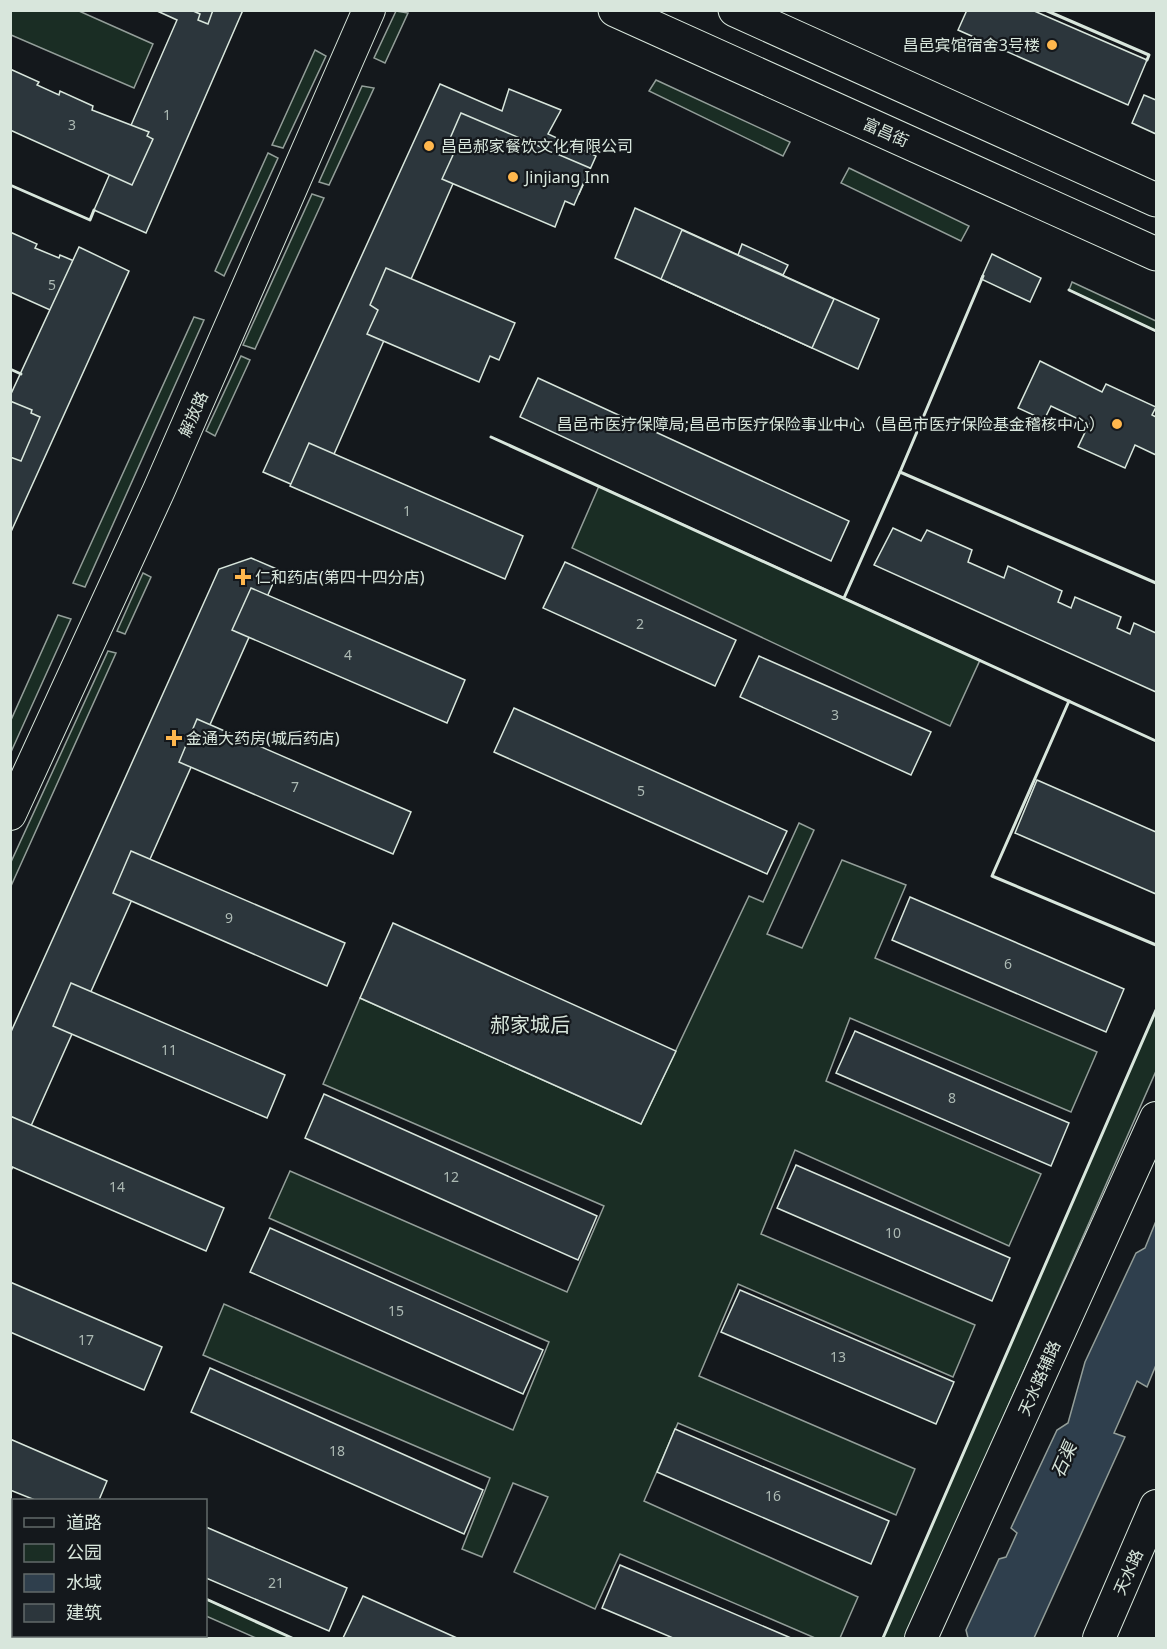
<svg xmlns="http://www.w3.org/2000/svg" width="1167" height="1649" font-family="'Noto Sans','Noto Sans SC',sans-serif">
<style>
.green{fill:#1a2d24;stroke:#939e99;stroke-width:1.5}
.water{fill:#2f3f4d;stroke:#939e99;stroke-width:1.5}
.building{fill:#2c363c;stroke:#d8e6dc;stroke-width:1.5}
.lines{fill:none;stroke-linecap:round;stroke-linejoin:round}
.minor-casing{stroke:#d8e6dc;stroke-width:34}
.major-casing{stroke:#d8e6dc;stroke-width:35}
.minor{stroke:#14181c;stroke-width:32}
.major{stroke:#14181c;stroke-width:33}
.wall{stroke:#d8e6dc;stroke-width:3}
.poi-dot{fill:#ffb74d;stroke:#14181c;stroke-width:2}
.labels{text-anchor:middle;stroke-width:4.5;stroke-linejoin:round;paint-order:stroke}
.number-label{font-size:14px;fill:#adbab4}
.poi-label{font-size:16px;fill:#d8e6dc;stroke:#14181c;text-anchor:start}
.street-label{font-size:16px;fill:#d8e6dc;stroke:#14181c}
.water-label{font-size:18px;font-style:italic;fill:#d8e6dc;stroke:#14181c}
.quarter-label{font-size:20px;fill:#d8e6dc;stroke:#14181c}
</style>
<rect width="100%" height="100%" fill="#14181c"/>
<!-- green -->
<g class="green">
<polygon points="11,10 79,11 153,44 134,88 11,35"/>
<polygon points="396,11 408,13 385,63 374,58"/>
<polygon points="315,50 326,56 283,148 272,145"/>
<polygon points="656,80 790,142 783,156 649,91"/>
<polygon points="362,86 374,88 329,185 319,182"/>
<polygon points="268,153 278,158 224,276 215,271"/>
<polygon points="849,168 969,226 961,241 841,183"/>
<polygon points="312,194 324,198 255,349 243,345"/>
<polygon points="1072,282 1156,321 1156,331 1069,290"/>
<polygon points="194,317 204,320 85,587 73,583"/>
<polygon points="241,356 250,360 215,436 206,431"/>
<polygon points="599,486 980,660 950,726 572,548"/>
<polygon points="143,573 151,577 125,634 117,631"/>
<polygon points="58,615 71,619 11,752 11,720"/>
<polygon points="108,651 116,653 11,886 11,862"/>
<polygon points="799,823 814,830 767,934 802,948 842,860 906,885 875,958 1097,1052 1071,1112 850,1018 826,1081 1041,1174 1009,1246 795,1150 761,1234 975,1325 953,1377 738,1284 699,1376 915,1469 896,1515 678,1423 644,1501 858,1597 840,1638 815,1638 620,1554 595,1609 514,1572 548,1497 513,1483 482,1557 462,1549 490,1478 203,1355 224,1304 513,1430 549,1342 269,1218 290,1171 567,1292 604,1206 323,1084 360,998 641,1124 749,896 763,902"/>
<polygon points="1156,1010 1156,1071 906,1638 883,1638"/>
<polygon points="206,1599 292,1638 256,1638 206,1616"/>
</g>
<!-- water -->
<polygon class="water" points="1156,1221 1156,1365 1147,1387 1137,1381 1114,1433 1125,1437 1034,1638 968,1638 966,1630 999,1559 1006,1557 1017,1533 1011,1528 1057,1430 1068,1423 1085,1362 1136,1253 1145,1248"/>
<!-- building -->
<g class="building">
<polygon points="155,10 243,10 146,233 94,210 177,20"/>
<polygon points="191,10 213,10 208,24 198,20 200,14"/>
<polygon points="967,10 1032,10 1147,60 1128,105 958,30"/>
<polygon points="10,69 39,82 37,85 59,95 60,91 93,106 92,110 149,132 147,136 153,139 132,185 10,130"/>
<polygon points="440,84 502,111 509,89 561,110 548,134 596,156 579,194 470,145 316,495 263,472"/>
<polygon points="1144,95 1156,100 1156,134 1132,123"/>
<polygon points="461,113 590,168 574,205 565,201 555,227 442,179 453,155 445,150"/>
<polygon points="635,208 879,319 858,369 615,258"/>
<polygon points="682,230 834,299 812,348 661,279"/>
<polygon points="10,232 37,244 35,248 59,258 60,255 93,269 91,274 97,277 77,322 10,292"/>
<polygon points="742,244 788,265 783,275 738,255"/>
<polygon points="79,247 129,271 10,534 10,396"/>
<polygon points="992,254 1041,278 1030,302 981,279"/>
<polygon points="386,268 515,323 499,360 490,356 479,382 367,334 378,310 370,305"/>
<polygon points="1040,361 1102,392 1106,384 1156,407 1152,415 1156,417 1156,455 1135,445 1125,468 1078,447 1089,424 1051,406 1044,420 1018,408"/>
<polygon points="538,378 849,521 831,561 520,417"/>
<polygon points="10,401 32,410 31,413 40,417 21,461 10,457"/>
<polygon points="309,443 523,536 505,579 290,486"/>
<polygon points="893,528 921,541 927,530 972,550 968,562 1004,578 1008,566 1062,591 1058,602 1071,608 1075,597 1121,617 1117,628 1130,634 1134,623 1156,633 1156,692 874,565"/>
<polygon points="251,558 279,570 10,1173 10,1034 219,569"/>
<polygon points="565,562 736,640 715,686 543,608"/>
<polygon points="251,588 465,680 447,723 232,630"/>
<polygon points="759,656 931,732 911,775 740,697"/>
<polygon points="514,708 787,831 767,874 494,752"/>
<polygon points="197,719 411,812 393,854 179,762"/>
<polygon points="1037,780 1156,832 1156,894 1015,833"/>
<polygon points="131,851 345,943 327,986 113,893"/>
<polygon points="910,897 1124,989 1106,1032 892,940"/>
<polygon points="393,923 676,1051 641,1124 360,998"/>
<polygon points="71,983 285,1075 267,1118 53,1026"/>
<polygon points="855,1031 1069,1123 1051,1166 836,1073"/>
<polygon points="324,1094 597,1216 578,1260 305,1138"/>
<polygon points="10,1116 224,1208 206,1251 10,1166"/>
<polygon points="796,1165 1010,1258 992,1301 777,1208"/>
<polygon points="270,1228 543,1350 523,1394 250,1272"/>
<polygon points="10,1282 162,1347 144,1390 10,1332"/>
<polygon points="740,1290 954,1382 936,1424 721,1332"/>
<polygon points="210,1368 483,1490 464,1534 191,1412"/>
<polygon points="675,1429 889,1521 871,1564 657,1472"/>
<polygon points="10,1439 107,1481 99,1500 35,1500 10,1490"/>
<polygon points="206,1527 347,1588 329,1631 206,1578"/>
<polygon points="620,1565 791,1638 673,1638 602,1608"/>
<polygon points="10,1587 14,1588 14,1636 52,1636 51,1638 10,1638"/>
<polygon points="363,1596 457,1638 343,1638"/>
<polygon points="82,1636 116,1636 124,1638 81,1638"/>
</g>
<g class="lines">
<defs>
<g id="minor">
<polyline points="10,814 159,490 369,10"/>
<polyline points="921,1638 1156,1118"/>
<polyline points="1099,1638 1156,1506"/>
</g>
<g id="major">
<polyline points="615,10 1156,254"/>
<polyline points="735,10 1156,200"/>
</g>
</defs>
<!-- minor casing -->
<use href="#minor" class="minor-casing"/>
<!-- major casing -->
<use href="#major" class="major-casing"/>
<!-- minor -->
<use href="#minor" class="minor"/>
<!-- major -->
<use href="#major" class="major"/>
<!-- wall -->
<g class="wall">
<polyline points="1045,10 1149,55 1147,60"/>
<polyline points="10,185 90,220 94,210"/>
<polyline points="983,276 900,472 1156,583"/>
<polyline points="1069,290 1156,331"/>
<polyline points="10,369 21,374"/>
<polyline points="491,437 1156,741"/>
<polyline points="844,598 900,472"/>
<polyline points="1069,701 992,876 1156,945"/>
<polyline points="10,1511 14,1512"/>
<polyline points="206,1599 292,1638"/>
<polyline points="883,1638 1156,1010"/>
</g>
</g>
<!-- markers -->
<g class="poi-dot">
<circle cx="1052" cy="45" r="6"/>
<circle cx="429" cy="146" r="6"/>
<circle cx="513" cy="177" r="6"/>
<circle cx="1117" cy="424" r="6"/>
<path d="M240 568h6v6h6v6h-6v6h-6v-6h-6v-6h6z"/>
<path d="M171 729h6v6h6v6h-6v6h-6v-6h-6v-6h6z"/>
</g>
<g class="labels">
<!-- number labels -->
<g class="number-label">
<text x="167" y="120">1</text>
<text x="72" y="130">3</text>
<text x="52" y="290">5</text>
<text x="407" y="516">1</text>
<text x="640" y="629">2</text>
<text x="348" y="660">4</text>
<text x="835" y="720">3</text>
<text x="295" y="792">7</text>
<text x="641" y="796">5</text>
<text x="229" y="923">9</text>
<text x="1008" y="969">6</text>
<text x="169" y="1055">11</text>
<text x="952" y="1103">8</text>
<text x="451" y="1182">12</text>
<text x="117" y="1192">14</text>
<text x="893" y="1238">10</text>
<text x="396" y="1316">15</text>
<text x="86" y="1345">17</text>
<text x="838" y="1362">13</text>
<text x="337" y="1456">18</text>
<text x="773" y="1501">16</text>
<text x="276" y="1588">21</text>
</g>
<!-- poi labels -->
<g class="poi-label">
<text x="1040" y="51" text-anchor="end">昌邑宾馆宿舍3号楼</text>
<text x="441" y="152">昌邑郝家餐饮文化有限公司</text>
<text x="525" y="183">Jinjiang Inn</text>
<text x="1105" y="430" text-anchor="end">昌邑市医疗保障局;昌邑市医疗保险事业中心（昌邑市医疗保险基金稽核中心）</text>
<text x="255" y="583">仁和药店(第四十四分店)</text>
<text x="186" y="744">金通大药房(城后药店)</text>
</g>
<!-- street labels -->
<g class="street-label">
<text transform="translate(886 132) rotate(24)" y="6">富昌街</text>
<text transform="translate(193 414) rotate(-66)" y="6">解放路</text>
<text transform="translate(1039 1378) rotate(-66)" y="6">天水路辅路</text>
<text transform="translate(1128 1572) rotate(-66)" y="6">天水路</text>
</g>
<!-- water labels -->
<g class="water-label">
<text transform="translate(1064 1460) rotate(-66)" y="6">石渠</text>
</g>
<!-- quarter labels -->
<g class="quarter-label">
<text x="530" y="1032">郝家城后</text>
</g>
</g>
<!-- border -->
<rect width="1167" height="1649" fill="none" stroke="#d8e6dc" stroke-width="24"/>
<!-- legend -->
<rect x="12" y="1499" width="195" height="138" fill="#14181c" stroke="#626a69" stroke-width="1.5"/>
<rect x="24" y="1518" width="30" height="9" fill="#14181c" stroke="#626a69" stroke-width="1.5"/>
<text x="66" y="1529" font-size="18" fill="#d8e6dc">道路</text>
<rect x="24" y="1544" width="30" height="18" fill="#1a2d24" stroke="#626a69" stroke-width="1.5"/>
<text x="66" y="1559" font-size="18" fill="#d8e6dc">公园</text>
<rect x="24" y="1574" width="30" height="18" fill="#2f3f4d" stroke="#626a69" stroke-width="1.5"/>
<text x="66" y="1589" font-size="18" fill="#d8e6dc">水域</text>
<rect x="24" y="1604" width="30" height="18" fill="#2c363c" stroke="#626a69" stroke-width="1.5"/>
<text x="66" y="1619" font-size="18" fill="#d8e6dc">建筑</text>
</svg>
